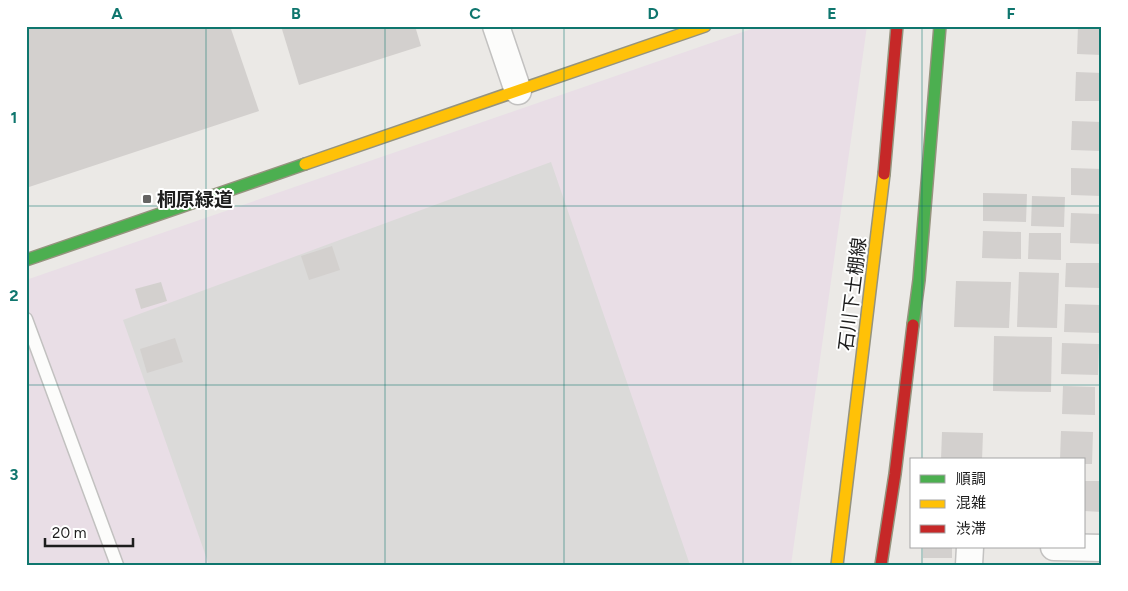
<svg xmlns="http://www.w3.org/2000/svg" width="1128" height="591" font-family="Figtree,'Noto Sans JP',sans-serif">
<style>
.industrial{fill:#e9dee6}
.parking{fill:#dbdad9}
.building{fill:#d3d0ce}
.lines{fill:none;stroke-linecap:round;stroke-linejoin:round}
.lane-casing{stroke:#c2c1c0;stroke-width:15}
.street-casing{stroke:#c2c1c0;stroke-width:29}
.fast-casing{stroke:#95937e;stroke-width:14}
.slow-casing{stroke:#95937e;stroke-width:14}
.jam-casing{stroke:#95937e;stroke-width:14}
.lane{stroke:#fcfcfb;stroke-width:12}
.street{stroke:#fcfcfb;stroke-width:26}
.fast{stroke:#4caf50;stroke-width:11}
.slow{stroke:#ffc107;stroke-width:11}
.jam{stroke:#c62828;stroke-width:11}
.grid{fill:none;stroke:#0f766e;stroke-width:1;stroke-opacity:0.55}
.poi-dot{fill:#656463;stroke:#fff;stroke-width:2}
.labels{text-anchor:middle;stroke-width:4;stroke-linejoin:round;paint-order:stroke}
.poi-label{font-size:19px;font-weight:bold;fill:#1d1d1d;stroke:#fff;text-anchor:start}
.street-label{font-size:19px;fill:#1d1d1d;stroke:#fff}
.neatline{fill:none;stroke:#0f766e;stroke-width:2}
.grid-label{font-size:16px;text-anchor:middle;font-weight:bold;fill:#0f766e}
</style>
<rect width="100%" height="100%" fill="#ebe9e6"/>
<!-- industrial -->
<polygon class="industrial" points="760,26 867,26 791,565 26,565 26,280"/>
<!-- parking -->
<polygon class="parking" points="551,162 690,565 209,565 123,320"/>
<!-- building -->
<g class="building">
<polygon points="26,26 230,26 259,111 26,188"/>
<polygon points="281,26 415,26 421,46 299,85"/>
<polygon points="1078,26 1102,26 1102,55 1077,54"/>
<polygon points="1076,72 1102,73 1102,101 1075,101"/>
<polygon points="1072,121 1102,122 1102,151 1071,150"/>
<polygon points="1071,168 1102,169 1102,196 1071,195"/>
<polygon points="983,193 1027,194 1026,222 983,221"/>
<polygon points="1032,196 1065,197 1064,227 1031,226"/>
<polygon points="1071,213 1102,214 1102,244 1070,243"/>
<polygon points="983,231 1021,232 1021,259 982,258"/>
<polygon points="1029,233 1061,233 1061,260 1028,259"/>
<polygon points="332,246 340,270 309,280 301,256"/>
<polygon points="1066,263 1100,263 1099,288 1065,287"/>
<polygon points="1019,272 1059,273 1057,328 1017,327"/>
<polygon points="956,281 1011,282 1009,328 954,327"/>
<polygon points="161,282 167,301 141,309 135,289"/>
<polygon points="1065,304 1101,305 1100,333 1064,332"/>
<polygon points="994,336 1052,337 1051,392 993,391"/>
<polygon points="175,338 183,362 147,373 140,349"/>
<polygon points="1062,343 1099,344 1098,375 1061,374"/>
<polygon points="1063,386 1095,387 1095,415 1062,414"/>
<polygon points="1061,431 1093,432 1092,464 1084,464 1084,460 1060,460"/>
<polygon points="942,432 983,433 982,460 941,460"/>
<polygon points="1084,481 1102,481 1102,512 1084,511"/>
<rect x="923" y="547" width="29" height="11"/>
</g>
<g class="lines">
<defs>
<polyline id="lane" points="26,319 117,565"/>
<g id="street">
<polyline points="496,26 518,91"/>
<polyline points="1054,547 1102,548"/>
<polyline points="969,565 970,547"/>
</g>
<g id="fast">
<polyline points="26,260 305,164"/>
<polyline points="913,325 919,280 940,26"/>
</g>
<g id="slow">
<polyline points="305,164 705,26"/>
<polyline points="837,565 884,174"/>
</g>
<g id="jam">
<polyline points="884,174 897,26"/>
<polyline points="881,565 895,474 913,325"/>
</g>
</defs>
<!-- lane casing -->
<use href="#lane" class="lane-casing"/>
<!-- street casing -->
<use href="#street" class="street-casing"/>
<!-- fast casing -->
<use href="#fast" class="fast-casing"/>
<!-- slow casing -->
<use href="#slow" class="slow-casing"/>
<!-- jam casing -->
<use href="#jam" class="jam-casing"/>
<!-- lane -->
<use href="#lane" class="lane"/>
<!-- street -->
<use href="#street" class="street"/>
<!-- fast -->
<use href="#fast" class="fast"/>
<!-- slow -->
<use href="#slow" class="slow"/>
<!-- jam -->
<use href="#jam" class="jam"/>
</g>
<!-- grid -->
<path class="grid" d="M206 26V565M385 26V565M564 26V565M743 26V565M922 26V460M26 206H1102M26 385H1102M922 547V565"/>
<!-- markers -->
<rect class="poi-dot" x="142" y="194" width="10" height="10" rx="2.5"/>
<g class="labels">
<!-- poi labels -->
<g class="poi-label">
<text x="157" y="206">桐原緑道</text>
</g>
<!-- street labels -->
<g class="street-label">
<text transform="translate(852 294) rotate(-83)" y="7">石川下土棚線</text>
</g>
</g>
<!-- border -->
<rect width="1128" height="591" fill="none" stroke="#ffffff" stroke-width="55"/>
<!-- legend -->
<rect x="910" y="458" width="175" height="90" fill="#ffffff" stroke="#a5a5a5"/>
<rect x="920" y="475" width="25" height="8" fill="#4caf50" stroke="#a5a5a5"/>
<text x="956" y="484" font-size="15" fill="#1d1d1d">順調</text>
<rect x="920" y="500" width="25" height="8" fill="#ffc107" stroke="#a5a5a5"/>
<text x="956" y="508" font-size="15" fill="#1d1d1d">混雑</text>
<rect x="920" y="525" width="25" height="8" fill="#c62828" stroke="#a5a5a5"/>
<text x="956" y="534" font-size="15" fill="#1d1d1d">渋滞</text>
<!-- scale -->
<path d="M45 538v8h88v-8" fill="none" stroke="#1d1d1d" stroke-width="2.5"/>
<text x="52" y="538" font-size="15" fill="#1d1d1d" stroke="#ffffff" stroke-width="4" paint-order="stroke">20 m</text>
<rect x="28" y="28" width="1072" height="536" class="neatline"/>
<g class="grid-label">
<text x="117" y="19">A</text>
<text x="296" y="19">B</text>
<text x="475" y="19">C</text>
<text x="653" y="19">D</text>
<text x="832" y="19">E</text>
<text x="1011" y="19">F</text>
<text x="14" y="123">1</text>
<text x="14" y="301">2</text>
<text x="14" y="480">3</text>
</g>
</svg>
